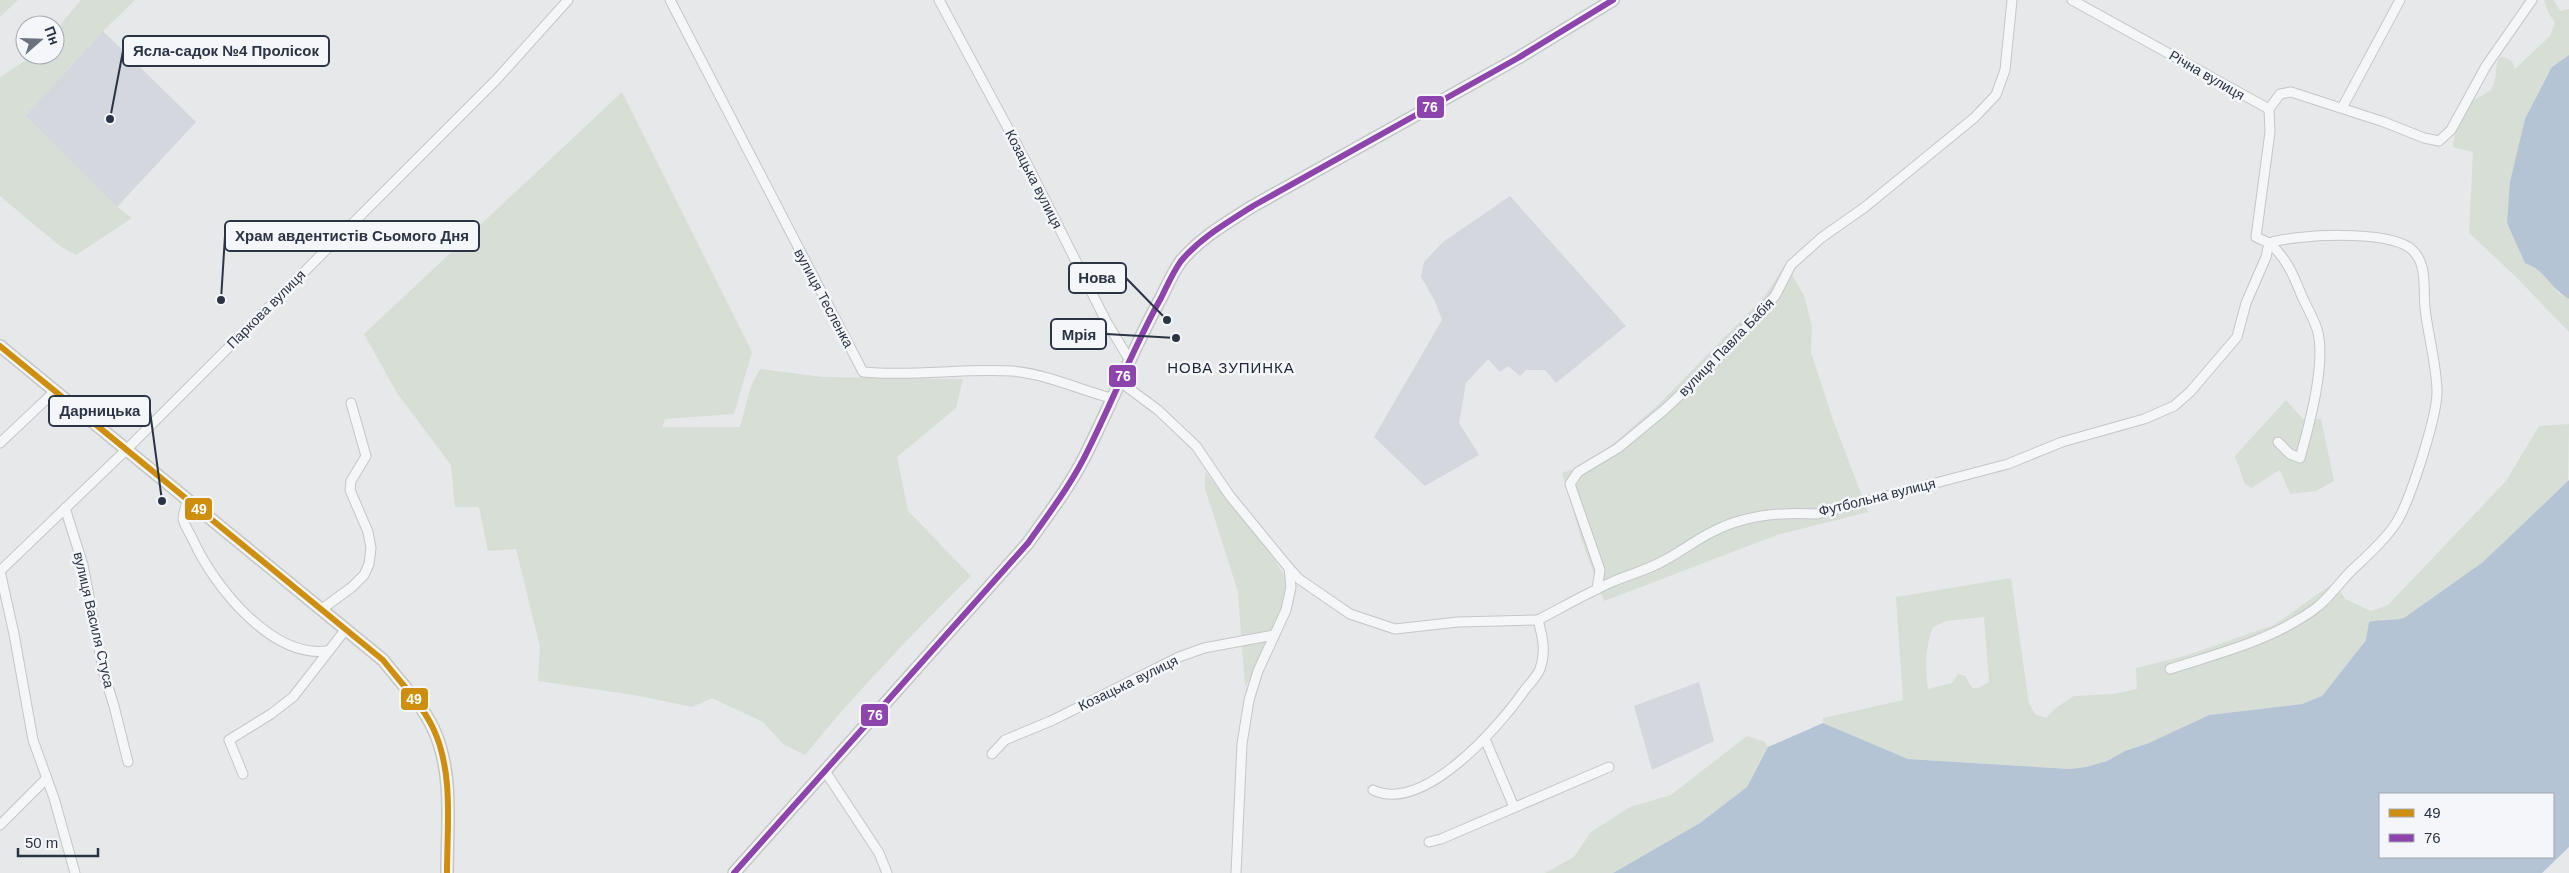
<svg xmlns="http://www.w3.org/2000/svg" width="2569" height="873" font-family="Helvetica,sans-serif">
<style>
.built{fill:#d4d7dd}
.green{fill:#d6ded6;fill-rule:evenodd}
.water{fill:#b4c4d5;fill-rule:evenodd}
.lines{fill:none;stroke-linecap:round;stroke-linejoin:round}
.minor-casing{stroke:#c4c6c8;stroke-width:11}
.tertiary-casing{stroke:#c4c6c8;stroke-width:14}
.minor{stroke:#f5f6f7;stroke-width:9}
.tertiary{stroke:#f5f6f7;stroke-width:11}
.bus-1-casing{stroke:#f4f6f9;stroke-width:10}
.bus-2-casing{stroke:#f4f6f9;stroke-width:10}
.bus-1{stroke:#ce8f0e;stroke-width:6}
.bus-2{stroke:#8e44ad;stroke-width:6}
.labels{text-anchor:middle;stroke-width:5;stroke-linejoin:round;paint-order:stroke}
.street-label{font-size:14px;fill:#2b3445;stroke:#f4f6f9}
.neighbourhood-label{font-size:15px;letter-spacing:1px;fill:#1d2536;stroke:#f4f6f9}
.leader{fill:none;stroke:#2b3445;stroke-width:2}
.callout-dot{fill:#2b3445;stroke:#f4f6f9;stroke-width:2}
.callout{fill:#f4f6f9;stroke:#2b3445;stroke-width:2}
.callout-label{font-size:15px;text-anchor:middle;font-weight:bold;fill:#2b3445}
.line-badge{stroke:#f4f6f9;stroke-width:2}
.badge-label{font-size:14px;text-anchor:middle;font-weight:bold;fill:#fff}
</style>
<rect width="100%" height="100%" fill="#e6e8ea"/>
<!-- built -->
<g class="built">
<polygon points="103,31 196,122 117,207 25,116"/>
<polygon points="1510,196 1626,326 1556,383 1545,370 1526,370 1520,376 1508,366 1500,372 1488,359 1466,383 1459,423 1479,455 1425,486 1374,437 1442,320 1435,301 1421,277 1424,262 1443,242"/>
<polygon points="1699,682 1714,741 1652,770 1634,706"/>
</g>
<!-- green -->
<g class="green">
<polygon points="0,0 18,0 0,17"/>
<polygon points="81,0 135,0 103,31 25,116 117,207 132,218 76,255 60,246 0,196 0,77 34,55 55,55 55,31"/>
<path d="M2544 0H2554L2560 11 2569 9V55L2552 67 2507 223 2515 239 2550 281 2558 293 2569 299V332L2515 276 2469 233 2473 152 2453 147C2454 134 2462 110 2473 101 2478 96 2489 94 2492 88 2498 78 2494 68 2499 58L2504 57 2512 61 2515 69 2550 36 2555 22 2549 14Z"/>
<path d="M622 92 752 352 734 414 665 419 662 427H740L751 386 760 369 823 377 963 379 956 408 897 457 908 511 971 576C913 633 857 691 805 755L783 744 763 722 712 698 692 707 634 695 538 681 540 647 516 549 488 551 479 507H455L451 465 397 393 364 334Z"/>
<polygon points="1786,263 1804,296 1812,326 1811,352 1832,417 1868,512 1777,535 1604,601 1582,541 1562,473 1577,468 1612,445 1659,404 1765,296"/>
<polygon points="2286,400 2303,419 2321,419 2334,481 2316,491 2290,494 2280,470 2251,488 2245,484 2235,456"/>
<path d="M2569 424 2568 481 2483 562 2404 618 2391 621 2382 619 2322 696 2302 704 2209 715 2149 743 2125 751 2107 761 2086 767 2070 769 1908 759 1823 723V718L1903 700 1896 597 2011 578 2029 704 2035 714 2046 718 2057 707 2074 696 2113 694 2137 689 2136 668 2185 656 2274 625 2335 582 2345 599 2371 611 2388 605 2506 481 2539 426ZM1984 617 1989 682 1979 688H1972L1965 676 1958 674 1952 683 1928 689C1925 667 1925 648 1933 627L1946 621Z"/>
<polygon points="1205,472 1260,537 1286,578 1282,614 1262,648 1255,670 1245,687 1238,592 1205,488"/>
<polygon points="1747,736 1765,742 1768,747 1747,787 1700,823 1613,873 1545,873 1574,857 1591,832 1630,807 1671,795"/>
</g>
<!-- water -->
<g class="water">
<path d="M2569 55V299C2550 289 2547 271 2525 263L2507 223 2510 182 2525 119 2552 67Z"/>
<path d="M2569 480V847L2542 873H1613L1700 823 1747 787 1768 747 1823 723 1908 759 2070 769 2086 767 2107 761 2125 751 2149 743 2209 715 2302 704 2322 696 2366 640 2369 622C2381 619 2391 621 2404 618L2483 562ZM2380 794H2553V857H2380Z"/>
</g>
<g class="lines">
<defs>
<g id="minor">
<path d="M670 0 863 372C913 377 962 368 1012 371 1046 374 1078 389 1111 398"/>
<polyline points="939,0 1024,158 1106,321 1129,359"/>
<polyline points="2072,0 2269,109"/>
<polyline points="2342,108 2400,0"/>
<polyline points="2269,109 2280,94 2291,92 2384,122 2424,138 2439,141 2451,130 2486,66 2532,0"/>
<path d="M2269 243C2285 256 2293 274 2301 294 2306 306 2313 317 2317 329 2327 361 2309 426 2300 458L2290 454 2278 442"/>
<polyline points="1119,381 1158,410 1196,446 1230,496 1289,568 1291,587 1286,610 1258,671 1249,700 1242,744 1236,873"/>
<polyline points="0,443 54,392"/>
<path d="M187 501C186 506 183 514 183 519 185 526 190 534 193 540 214 586 271 658 327 651"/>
<polyline points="65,508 83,565 104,674 114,706 128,762"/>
<polyline points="1289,568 1299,579 1350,614 1395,629 1458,622 1538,620"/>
<polyline points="1597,589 1600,570 1570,484 1578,472 1618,448 1664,410 1708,369 1775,296 1791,265 1821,238 1865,207 1974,118 1996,95 2005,70 2012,0"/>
<polyline points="322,609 352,587 364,575 369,564 371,548 368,532 350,490 351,481 366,456 351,403"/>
<path d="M2170 669C2220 653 2273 640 2316 608 2329 598 2340 582 2352 570 2367 556 2383 542 2394 526 2409 506 2438 414 2437 390 2436 362 2428 335 2425 308 2423 287 2428 262 2410 248 2385 230 2297 234 2269 243"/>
<polyline points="1485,739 1514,807"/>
<polyline points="992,754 1005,740 1053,720 1179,657 1204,648 1274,635"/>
<polyline points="825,771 879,853 887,873"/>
<polyline points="243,774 229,740 271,714 293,697 346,629"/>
<path d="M1373 790C1423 814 1498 728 1524 691 1529 684 1537 677 1540 669 1546 652 1543 638 1538 620 1563 607 1587 593 1612 582 1630 574 1648 570 1665 560 1682 551 1697 539 1714 531 1745 515 1783 512 1817 514L2008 464 2062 442 2144 419 2174 406 2190 392 2237 337 2246 303 2266 257 2269 243 2256 237 2270 132 2269 109"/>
<polyline points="0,825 46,779"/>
<polyline points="1429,842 1441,839 1609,767"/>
<polyline points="75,873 54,798 33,740 14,634 0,571 125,451 496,80 568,0"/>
</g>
<g id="tertiary">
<path d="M0 346 383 660C400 682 421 703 433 728 454 772 447 826 447 873"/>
<path d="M734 873 1028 543C1050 512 1073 482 1089 448 1114 398 1134 346 1161 298 1167 286 1173 272 1181 261 1200 238 1228 222 1253 206L1518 58 1613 0"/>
</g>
</defs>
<!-- minor casing -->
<use href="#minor" class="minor-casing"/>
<!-- tertiary casing -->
<use href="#tertiary" class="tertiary-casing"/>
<!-- minor -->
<use href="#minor" class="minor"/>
<!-- tertiary -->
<use href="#tertiary" class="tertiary"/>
<defs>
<path id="bus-1" d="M0 346 383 660C400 682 421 703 433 728 454 772 447 826 447 873"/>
<path id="bus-2" d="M734 873 1028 543C1050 512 1073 482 1089 448 1114 398 1134 346 1161 298 1167 286 1173 272 1181 261 1200 238 1228 222 1253 206L1518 58 1613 0"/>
</defs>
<!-- bus-1 casing -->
<use href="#bus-1" class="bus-1-casing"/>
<!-- bus-2 casing -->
<use href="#bus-2" class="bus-2-casing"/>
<!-- bus-1 -->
<use href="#bus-1" class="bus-1"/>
<!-- bus-2 -->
<use href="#bus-2" class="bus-2"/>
</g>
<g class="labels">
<!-- street labels -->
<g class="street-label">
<text transform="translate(2207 75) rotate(30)" y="5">Річна вулиця</text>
<text transform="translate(1034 179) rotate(63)" y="5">Козацька вулиця</text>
<text transform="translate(824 298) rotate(62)" y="5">вулиця Тесленка</text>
<text transform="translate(266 309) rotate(-45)" y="5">Паркова вулиця</text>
<text transform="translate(1726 347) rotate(-46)" y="5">вулиця Павла Бабія</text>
<text transform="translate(1877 497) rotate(-14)" y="5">Футбольна вулиця</text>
<text transform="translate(94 620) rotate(77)" y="5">вулиця Василя Стуса</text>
<text transform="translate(1128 683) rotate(-26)" y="5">Козацька вулиця</text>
</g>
<!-- neighbourhood labels -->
<g class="neighbourhood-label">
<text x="1231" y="373">НОВА ЗУПИНКА</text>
</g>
</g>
<!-- callouts -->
<path class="leader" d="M110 119L123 51M221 300L225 236M1167 320L1126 278M1176 338L1106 334M162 501L150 411"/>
<g class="callout-dot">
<circle cx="110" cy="119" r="5"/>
<circle cx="221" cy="300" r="5"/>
<circle cx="1167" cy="320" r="5"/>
<circle cx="1176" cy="338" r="5"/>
<circle cx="162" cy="501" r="5"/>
</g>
<g class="callout">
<rect x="123" y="36" width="206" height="30" rx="5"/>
<rect x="225" y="221" width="254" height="30" rx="5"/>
<rect x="1069" y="263" width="57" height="30" rx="5"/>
<rect x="1051" y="319" width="55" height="30" rx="5"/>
<rect x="49" y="396" width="101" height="30" rx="5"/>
</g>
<g class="callout-label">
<text x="226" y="56">Ясла-садок №4 Пролісок</text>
<text x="352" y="241">Храм авдентистів Сьомого Дня</text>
<text x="1097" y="283">Нова</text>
<text x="1079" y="340">Мрія</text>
<text x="100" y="416">Дарницька</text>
</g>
<g class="line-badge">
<rect x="1416" y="95" width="29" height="24" rx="5" fill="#8e44ad"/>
<rect x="1108" y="364" width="29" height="24" rx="5" fill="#8e44ad"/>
<rect x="184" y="497" width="29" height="24" rx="5" fill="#ce8f0e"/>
<rect x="400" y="687" width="29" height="24" rx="5" fill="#ce8f0e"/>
<rect x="860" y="703" width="29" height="24" rx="5" fill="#8e44ad"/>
</g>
<g class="badge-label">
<text x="1430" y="112">76</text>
<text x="1123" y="381">76</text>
<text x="199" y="514">49</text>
<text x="414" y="704">49</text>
<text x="875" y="720">76</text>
</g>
<!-- legend -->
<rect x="2379" y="793" width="175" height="65" fill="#f4f6f9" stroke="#a4a8b1"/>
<rect x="2389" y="809" width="25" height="8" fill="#ce8f0e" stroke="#a4a8b1"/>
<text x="2424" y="818" font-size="15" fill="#2b3445">49</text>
<rect x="2389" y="834" width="25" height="8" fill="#8e44ad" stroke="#a4a8b1"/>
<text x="2424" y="843" font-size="15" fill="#2b3445">76</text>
<!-- north arrow -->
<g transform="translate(40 40) rotate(70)"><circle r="24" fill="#f4f6f9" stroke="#a4a8b1"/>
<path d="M0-4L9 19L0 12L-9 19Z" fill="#6c737f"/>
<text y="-8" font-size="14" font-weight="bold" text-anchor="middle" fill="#2b3445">Пн</text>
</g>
<!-- scale -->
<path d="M18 848v8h80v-8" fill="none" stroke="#2b3445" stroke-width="2.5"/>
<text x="25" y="848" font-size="15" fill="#2b3445" stroke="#f4f6f9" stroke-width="4" paint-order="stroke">50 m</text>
</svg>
